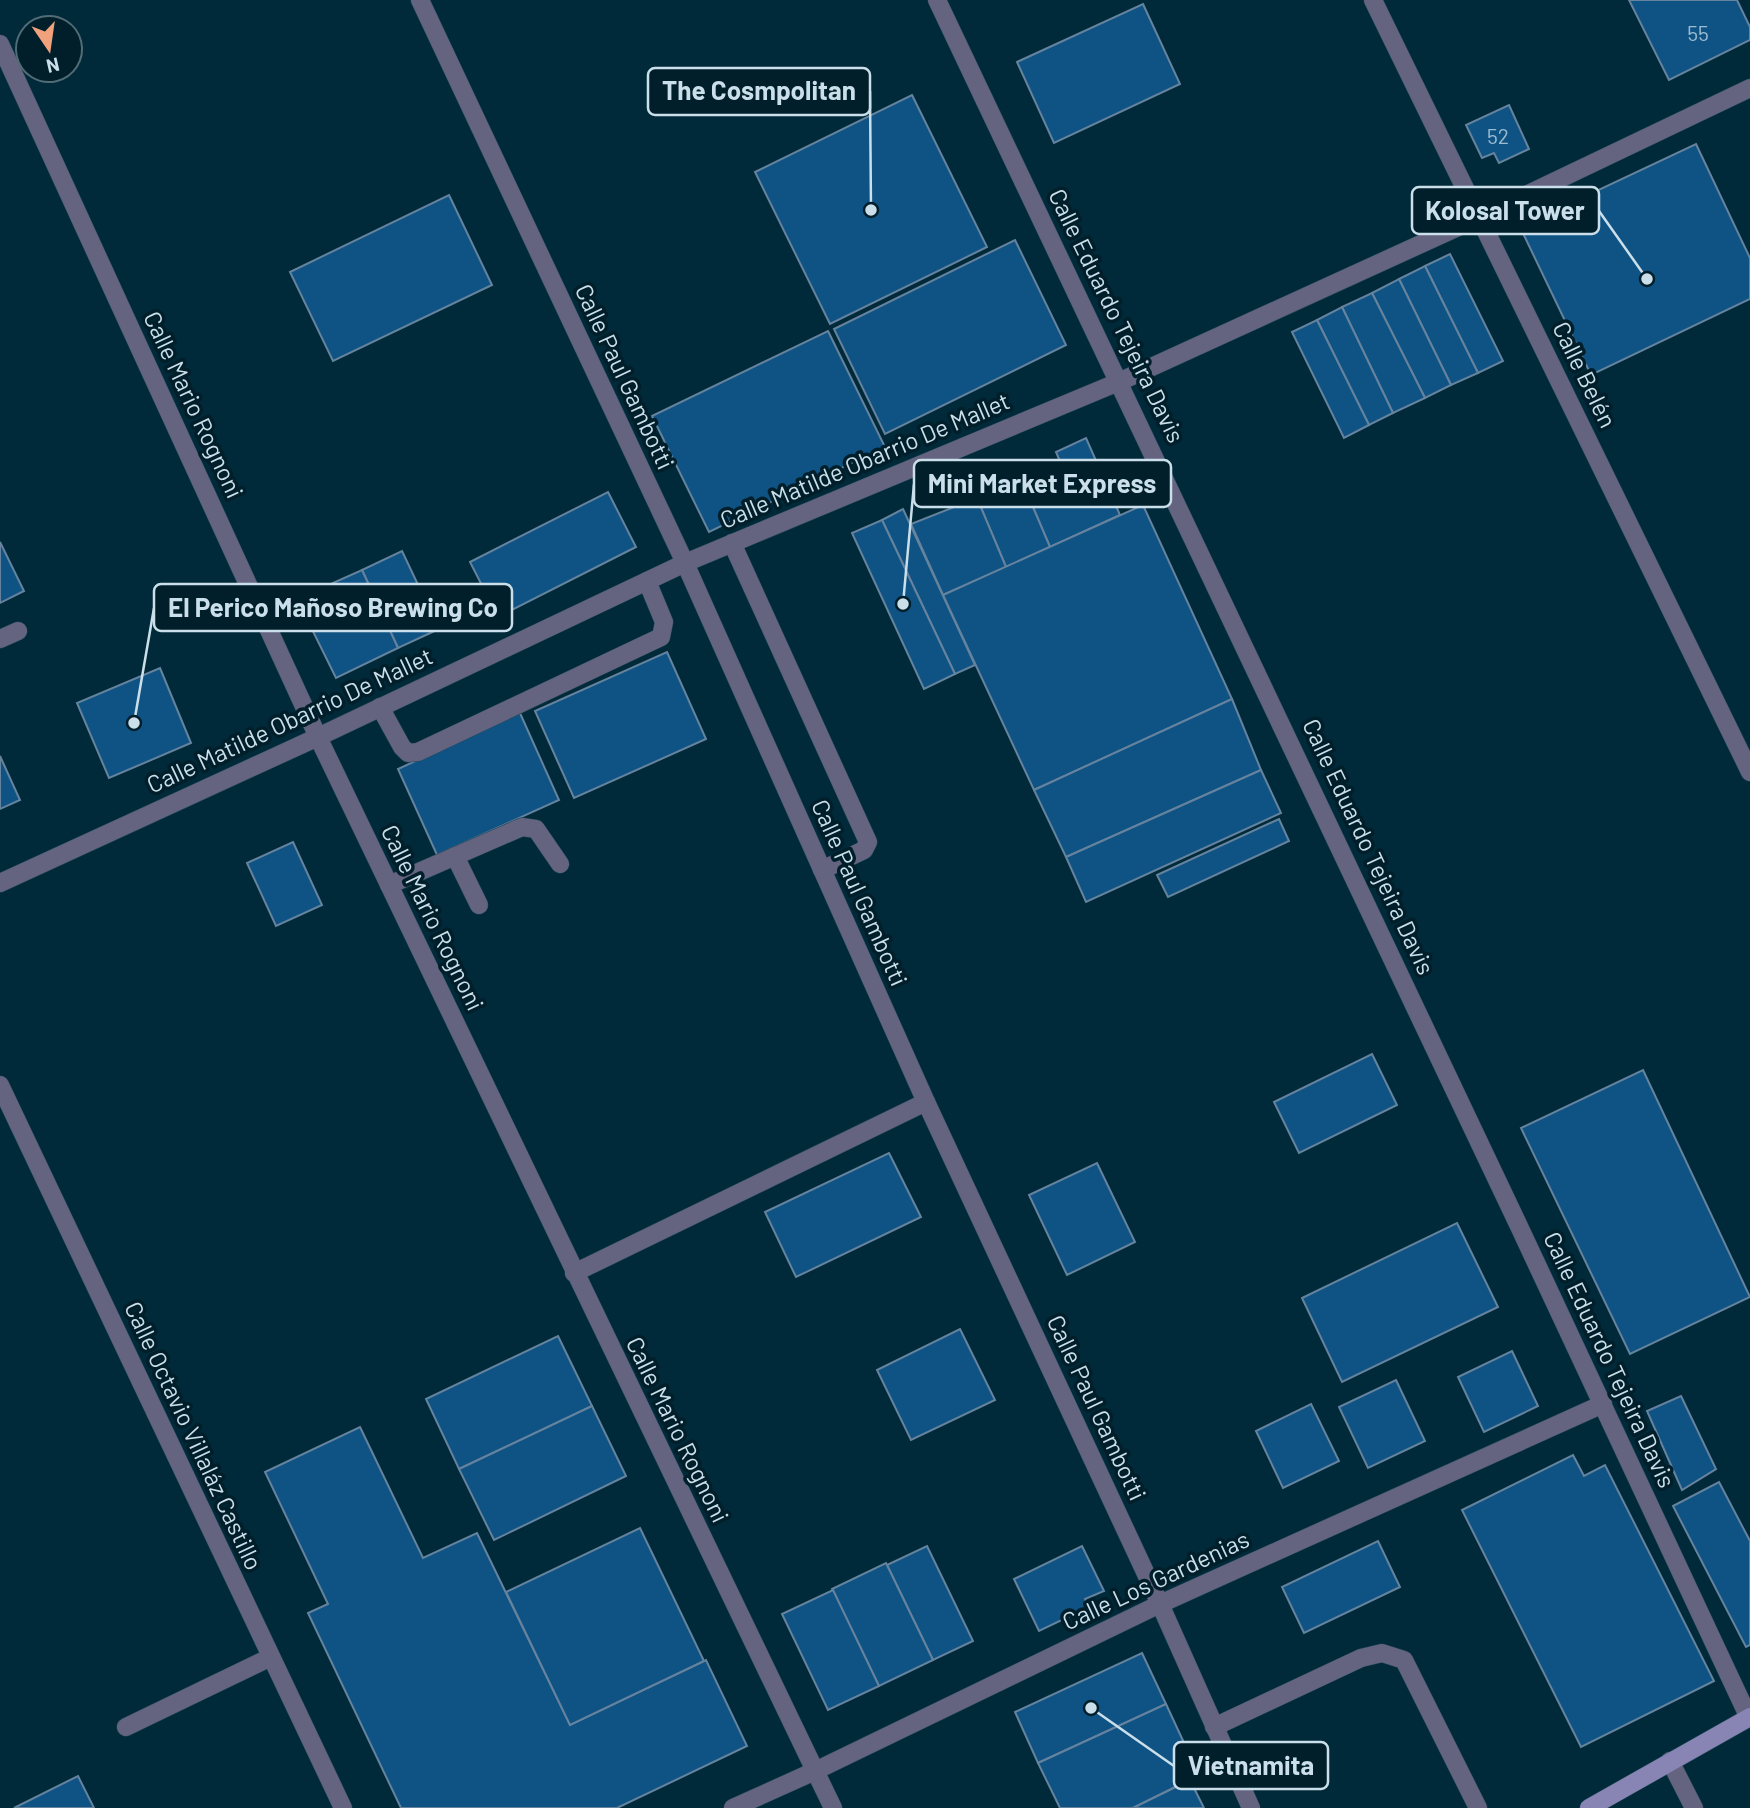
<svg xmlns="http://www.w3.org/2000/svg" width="1750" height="1808" font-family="Barlow,sans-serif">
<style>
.building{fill:#0f5385;stroke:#66839e;stroke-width:2}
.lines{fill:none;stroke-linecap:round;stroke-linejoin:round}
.lane-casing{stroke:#204755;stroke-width:19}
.street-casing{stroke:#204755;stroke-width:19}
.secondary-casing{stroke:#204755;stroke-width:19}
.lane{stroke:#646380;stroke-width:18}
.street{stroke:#646380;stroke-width:18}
.secondary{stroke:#8885b5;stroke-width:18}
.labels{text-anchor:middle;stroke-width:7;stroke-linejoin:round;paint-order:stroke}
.number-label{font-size:21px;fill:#9bbcd0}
.street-label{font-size:24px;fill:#cadfe9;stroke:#011f2b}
.leader{fill:none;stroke:#cadfe9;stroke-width:2.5}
.callout-dot{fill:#cadfe9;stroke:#011f2b;stroke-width:2.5}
.callout{fill:#011f2b;stroke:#cadfe9;stroke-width:2.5}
.callout-label{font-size:26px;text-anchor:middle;font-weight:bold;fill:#cadfe9}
</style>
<rect width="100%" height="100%" fill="#002a39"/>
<!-- building -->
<g class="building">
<polygon points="1629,0 1737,0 1750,27 1750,40 1669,80"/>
<polygon points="1143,4 1180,84 1054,143 1017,62"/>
<polygon points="912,95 987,247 830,324 755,172"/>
<polygon points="1509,105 1529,149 1499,163 1494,153 1482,158 1466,125"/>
<polygon points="1696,144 1750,258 1750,299 1591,375 1520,227"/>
<polygon points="449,195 492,285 333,361 290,272"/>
<polygon points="1015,240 1066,345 885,434 834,329"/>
<polygon points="1450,254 1503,361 1478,373 1425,266"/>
<polygon points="1425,266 1478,373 1451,385 1399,279"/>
<polygon points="1399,279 1451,385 1425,398 1372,293"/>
<polygon points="1372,293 1425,398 1393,413 1342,307"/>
<polygon points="1342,307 1393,413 1369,425 1317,320"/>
<polygon points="1317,320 1369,425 1344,438 1292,332"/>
<polygon points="828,331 885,447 709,532 652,416"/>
<polygon points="1086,438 1120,515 1050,547 1021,479 1061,464 1056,452"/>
<polygon points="1021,479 1050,547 1006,567 977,498"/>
<polygon points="608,492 636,547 498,617 470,562"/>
<polygon points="977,498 1006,567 943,595 911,524"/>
<polygon points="1143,505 1232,699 1034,790 943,595"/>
<polygon points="903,509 975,665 955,674 882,520"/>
<polygon points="882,520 955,674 924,689 852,533"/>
<polygon points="0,542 24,591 0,603"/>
<polygon points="402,551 439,629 398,648 362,570"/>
<polygon points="362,570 398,648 336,678 297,599"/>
<polygon points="667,652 706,739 574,798 535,711"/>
<polygon points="160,668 191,743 109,778 77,703"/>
<polygon points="1232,699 1261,770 1066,857 1034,790"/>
<polygon points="520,713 559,800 437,855 398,769"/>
<polygon points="0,756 20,800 0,809"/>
<polygon points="1261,770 1281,813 1086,902 1066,857"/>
<polygon points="1279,819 1289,841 1168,897 1157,875"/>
<polygon points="293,842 322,905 276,926 247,863"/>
<polygon points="1372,1054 1397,1105 1299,1153 1274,1102"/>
<polygon points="1643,1070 1750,1297 1630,1354 1521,1128"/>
<polygon points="889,1153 921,1217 796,1277 765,1212"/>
<polygon points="1097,1163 1135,1242 1067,1275 1029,1195"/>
<polygon points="1457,1223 1498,1307 1342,1382 1302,1298"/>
<polygon points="960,1329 995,1400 911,1440 877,1370"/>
<polygon points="558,1336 592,1406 459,1469 426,1399"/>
<polygon points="1512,1351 1538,1406 1484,1432 1458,1377"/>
<polygon points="1396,1380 1425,1441 1368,1468 1339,1407"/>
<polygon points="1681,1396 1716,1469 1682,1490 1647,1411"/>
<polygon points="1311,1404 1339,1461 1283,1488 1256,1431"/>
<polygon points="592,1406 626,1476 494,1540 459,1469"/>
<polygon points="360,1427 423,1558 477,1533 570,1725 706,1660 747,1746 617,1808 401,1808 308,1613 328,1604 265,1472"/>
<polygon points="1573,1455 1584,1476 1605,1465 1714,1681 1581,1747 1462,1510"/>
<polygon points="1719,1482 1750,1541 1750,1645 1746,1647 1673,1506"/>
<polygon points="640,1528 704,1661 570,1725 506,1592"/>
<polygon points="1378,1541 1400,1587 1304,1633 1282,1587"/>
<polygon points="927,1546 973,1641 933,1660 887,1565"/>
<polygon points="1082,1546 1104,1591 1085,1599 1089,1607 1039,1631 1014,1579"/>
<polygon points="886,1563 933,1660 879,1686 832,1589"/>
<polygon points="833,1590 879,1686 828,1710 782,1614"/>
<polygon points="1142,1653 1166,1704 1038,1763 1015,1712"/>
<polygon points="1166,1704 1199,1775 1133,1808 1060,1808 1038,1763"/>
<polygon points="78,1776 94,1808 14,1808"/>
<polygon points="1190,1780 1204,1808 1133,1808"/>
</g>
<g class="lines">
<defs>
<g id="lane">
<polyline points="732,543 868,842 864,850 822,870"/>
<polyline points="0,639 18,631"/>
<polyline points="380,707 402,747 408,753 418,752 661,637 664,622 647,581"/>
<polyline points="455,856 479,905"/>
<polyline points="389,885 522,827 536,829 560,864"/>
<polyline points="126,1727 271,1657"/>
<polyline points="1214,1727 1361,1658 1382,1653 1404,1660 1478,1808"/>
</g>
<g id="street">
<polyline points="420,0 685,563 926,1102 1160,1604 1251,1808"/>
<path d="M937 0C1212 570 1481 1144 1749 1718"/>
<polyline points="1373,0 1750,772"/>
<polyline points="0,44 318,737 833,1808"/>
<polyline points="0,883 318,737 685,563 1121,381 1480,217 1750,88"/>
<polyline points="0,1085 343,1808"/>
<polyline points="574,1273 926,1102"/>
<polyline points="1670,1761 1694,1808"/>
<polyline points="733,1808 815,1771 1160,1604 1603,1404"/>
</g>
<polyline id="secondary" points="1589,1808 1750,1717"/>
</defs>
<!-- lane casing -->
<use href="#lane" class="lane-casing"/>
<!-- street casing -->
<use href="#street" class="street-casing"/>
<!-- secondary casing -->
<use href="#secondary" class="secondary-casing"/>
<!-- lane -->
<use href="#lane" class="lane"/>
<!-- street -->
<use href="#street" class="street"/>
<!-- secondary -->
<use href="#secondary" class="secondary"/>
</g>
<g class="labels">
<!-- number labels -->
<g class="number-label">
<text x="1698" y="41">55</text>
<text x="1498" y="144">52</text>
</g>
<!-- street labels -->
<g class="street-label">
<text transform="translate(1116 316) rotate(64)" y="8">Calle Eduardo Tejeira Davis</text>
<text transform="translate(1584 375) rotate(64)" y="8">Calle Belén</text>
<text transform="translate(624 377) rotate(65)" y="8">Calle Paul Gambotti</text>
<text transform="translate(193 405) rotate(65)" y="8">Calle Mario Rognoni</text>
<text transform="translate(865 461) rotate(-23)" y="8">Calle Matilde Obarrio De Mallet</text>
<text transform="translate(290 721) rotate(-25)" y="8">Calle Matilde Obarrio De Mallet</text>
<text transform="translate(1368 847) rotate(65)" y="8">Calle Eduardo Tejeira Davis</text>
<text transform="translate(859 893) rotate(66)" y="8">Calle Paul Gambotti</text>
<text transform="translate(432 918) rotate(64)" y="8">Calle Mario Rognoni</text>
<text transform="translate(1609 1360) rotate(65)" y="8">Calle Eduardo Tejeira Davis</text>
<text transform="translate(1096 1408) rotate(65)" y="8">Calle Paul Gambotti</text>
<text transform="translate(677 1430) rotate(64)" y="8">Calle Mario Rognoni</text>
<text transform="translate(193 1436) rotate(65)" y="8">Calle Octavio Villaláz Castillo</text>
<text transform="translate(1156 1581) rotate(-25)" y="8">Calle Los Gardenias</text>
</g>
</g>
<!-- callouts -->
<path class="leader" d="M871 210L870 91M1647 279L1599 211M903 604L914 484M134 723L154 608M1091 1708L1174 1766"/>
<g class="callout-dot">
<circle cx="871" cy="210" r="7"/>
<circle cx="1647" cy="279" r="7"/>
<circle cx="903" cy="604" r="7"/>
<circle cx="134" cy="723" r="7"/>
<circle cx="1091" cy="1708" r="7"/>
</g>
<g class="callout">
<rect x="648" y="68" width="222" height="47" rx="7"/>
<rect x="1412" y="187" width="187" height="47" rx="7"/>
<rect x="914" y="460" width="257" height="47" rx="7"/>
<rect x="154" y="584" width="358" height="47" rx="7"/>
<rect x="1174" y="1742" width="154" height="47" rx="7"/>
</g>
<g class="callout-label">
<text x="759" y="100">The Cosmpolitan</text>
<text x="1505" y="220">Kolosal Tower</text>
<text x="1042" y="493">Mini Market Express</text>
<text x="333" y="617">El Perico Mañoso Brewing Co</text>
<text x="1251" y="1775">Vietnamita</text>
</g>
<!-- north arrow -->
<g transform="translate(49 49) rotate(167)"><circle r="33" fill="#011f2b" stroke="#516c77" stroke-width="2"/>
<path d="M0-5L12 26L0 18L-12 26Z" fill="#f1a17b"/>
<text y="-10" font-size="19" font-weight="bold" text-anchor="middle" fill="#cadfe9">N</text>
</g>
</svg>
